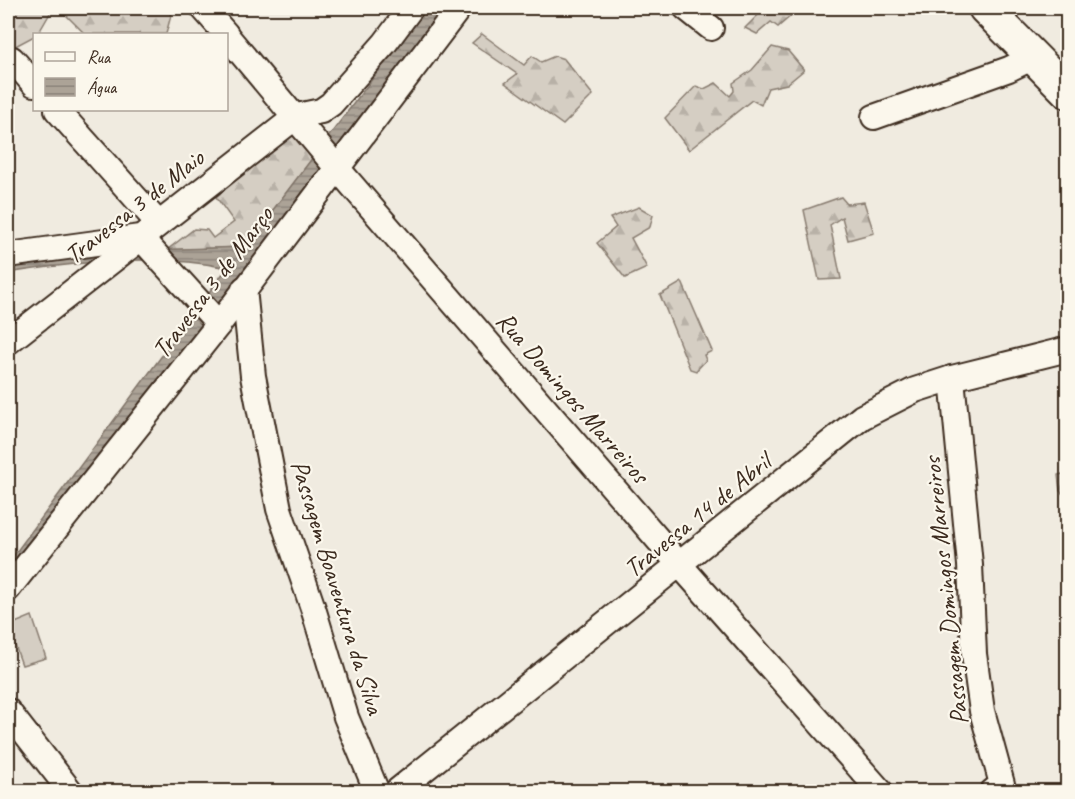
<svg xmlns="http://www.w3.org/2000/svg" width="1075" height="799" font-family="Caveat,sans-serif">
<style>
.forest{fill:url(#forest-firs);stroke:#887c70;stroke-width:1.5}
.pitch{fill:#d5cec3;stroke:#887c70;stroke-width:1.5}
.water{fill:url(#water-rules);stroke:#7f7367;stroke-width:1.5}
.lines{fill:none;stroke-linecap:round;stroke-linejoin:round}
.minor-casing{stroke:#3b2a1e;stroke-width:28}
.major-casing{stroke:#3b2a1e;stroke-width:36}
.minor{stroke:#fbf7ec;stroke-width:24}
.major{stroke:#fbf7ec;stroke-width:32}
.labels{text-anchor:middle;stroke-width:4.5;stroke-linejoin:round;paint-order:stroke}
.street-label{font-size:26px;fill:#3b2a1e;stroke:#fbf7ec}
</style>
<defs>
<pattern id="forest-firs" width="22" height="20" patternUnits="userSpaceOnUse" patternTransform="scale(1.5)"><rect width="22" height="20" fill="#d5cec3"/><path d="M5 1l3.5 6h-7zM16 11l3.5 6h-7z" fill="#b8b1a7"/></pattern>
<pattern id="water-rules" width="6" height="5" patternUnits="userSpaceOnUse" patternTransform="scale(1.5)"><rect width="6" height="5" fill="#aca397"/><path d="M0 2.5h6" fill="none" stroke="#8d857b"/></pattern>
</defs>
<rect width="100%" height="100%" fill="#f0ebe0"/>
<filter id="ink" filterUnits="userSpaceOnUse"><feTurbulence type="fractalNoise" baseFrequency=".0167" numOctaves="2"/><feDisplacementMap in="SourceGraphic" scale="12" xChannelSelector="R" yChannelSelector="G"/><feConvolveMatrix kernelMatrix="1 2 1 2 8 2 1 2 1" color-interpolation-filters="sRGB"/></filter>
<g filter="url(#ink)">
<!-- forest -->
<g class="forest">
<polygon points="8,8 53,8 38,34 8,50"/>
<polygon points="59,8 173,8 166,34 85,34"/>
<polygon points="765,8 800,8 778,27 771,22 757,34 745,28"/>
<polygon points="482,34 524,65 532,56 541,62 555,56 564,59 593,95 563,125 505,83 517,74 472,43"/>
<polygon points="772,47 788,51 804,70 787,84 768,88 761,105 752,100 689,150 665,118 696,86 704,89 716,83 730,96 734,91 733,83 752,70"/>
<polygon points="294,132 315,155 245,247 167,250 194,229 207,230 213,238 234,222 216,197"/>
<polygon points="841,197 847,204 864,202 874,233 848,240 842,217 830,225 841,279 819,280 804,210"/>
<polygon points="639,207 653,215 650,227 631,238 647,268 625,278 597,243 616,227 610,218"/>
<polygon points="682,282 712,351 704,355 706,360 696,371 690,369 660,295"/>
<polygon points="1067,473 1068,498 1067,498 1060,491 1058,475"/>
</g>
<!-- pitch -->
<polygon class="pitch" points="32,616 46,658 22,665 8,626"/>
<!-- water -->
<path class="water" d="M426 8H447L8 583V563L227 268C158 253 76 262 8 273V261L85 252 245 247Z"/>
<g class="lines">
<defs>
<g id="minor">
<polyline points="203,8 226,34"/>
<polyline points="686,8 711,28"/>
<polyline points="226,35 337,168 680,565 881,792"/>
<polyline points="12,59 34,84"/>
<polyline points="57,110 158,223"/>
<polyline points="874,117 1009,69 1034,57"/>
<polyline points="8,255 140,237 219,324"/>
<polyline points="244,289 253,376 279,509 313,608 346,717 377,792"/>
<polyline points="8,342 297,116 321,111 331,104 385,43 411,8"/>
<polyline points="952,378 970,565 974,654 982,711 1002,784 992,792"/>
<polyline points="8,589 219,324 459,8"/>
<polyline points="8,711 71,792"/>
<polyline points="396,792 862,417 915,390 952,378 1068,349"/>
</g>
<polyline id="major" points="985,8 1068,92"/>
</defs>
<!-- minor casing -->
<use href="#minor" class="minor-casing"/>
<!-- major casing -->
<use href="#major" class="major-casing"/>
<!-- minor -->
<use href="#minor" class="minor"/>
<!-- major -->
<use href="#major" class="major"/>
</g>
</g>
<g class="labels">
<!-- street labels -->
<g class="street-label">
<text transform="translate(134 206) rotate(-38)" y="9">Travessa 3 de Maio</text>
<text transform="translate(212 282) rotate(-53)" y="9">Travessa 3 de Março</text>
<text transform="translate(573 397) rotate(49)" y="9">Rua Domingos Marreiros</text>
<text transform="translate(697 515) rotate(-39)" y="9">Travessa 14 de Abril</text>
<text transform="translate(338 587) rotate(73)" y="9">Passagem Boaventura da Silva</text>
<text transform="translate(945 591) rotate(-96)" y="9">Passagem Domingos Marreiros</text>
</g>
</g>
<!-- margin -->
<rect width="1075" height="799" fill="none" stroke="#fbf7ec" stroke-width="30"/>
<rect x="15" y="15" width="1045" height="769" fill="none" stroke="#3b2a1e" stroke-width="2" filter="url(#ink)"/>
<!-- legend -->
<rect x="33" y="33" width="195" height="78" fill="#fbf7ec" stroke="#aea59a" stroke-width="1.5"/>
<rect x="45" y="52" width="30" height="9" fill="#fbf7ec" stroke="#aea59a" stroke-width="1.5"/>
<text x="87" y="63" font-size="18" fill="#3b2a1e">Rua</text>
<rect x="45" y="78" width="30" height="18" fill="url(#water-rules)" stroke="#aea59a" stroke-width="1.5"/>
<text x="87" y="93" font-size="18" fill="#3b2a1e">Água</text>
</svg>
